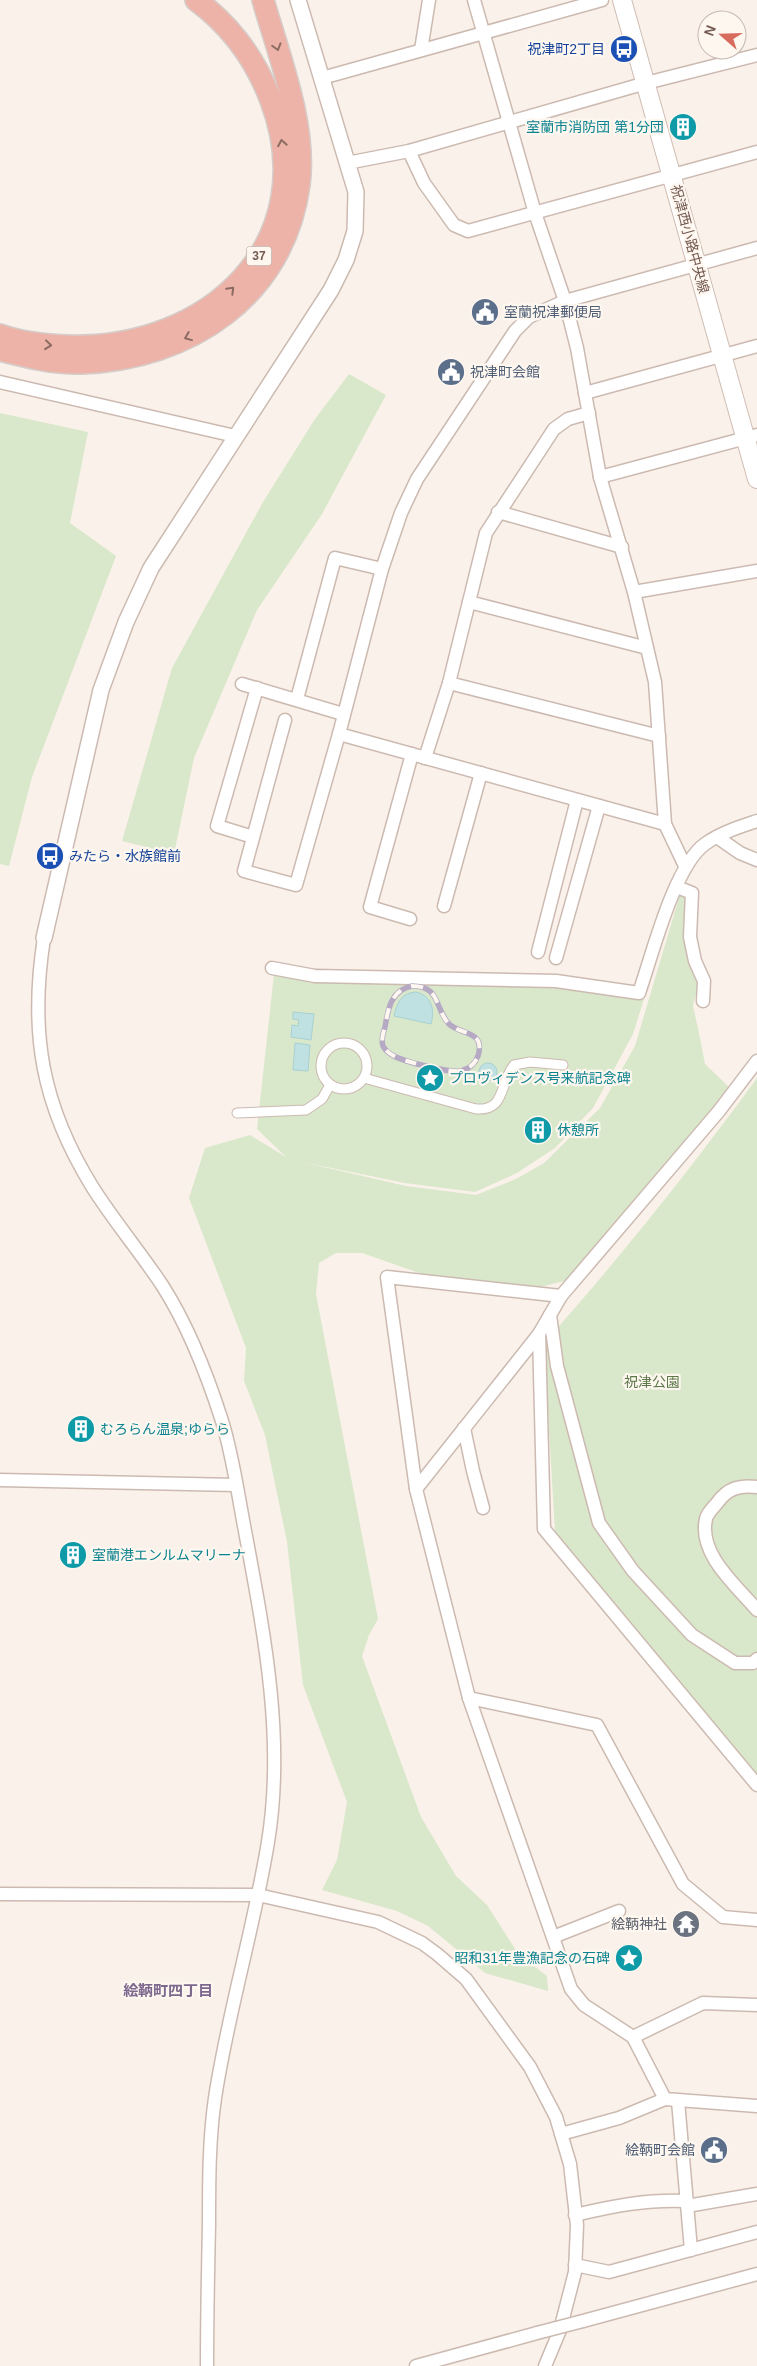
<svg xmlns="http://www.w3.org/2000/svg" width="757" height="2366" font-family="Helvetica,'Noto Sans JP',sans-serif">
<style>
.green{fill:#d9e7ca}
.water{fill:#c0e1e2;stroke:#a8d1d3}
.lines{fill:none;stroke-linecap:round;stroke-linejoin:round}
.pedestrian-casing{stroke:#ccbab1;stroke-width:11}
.minor-casing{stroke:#ccbab1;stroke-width:15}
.tertiary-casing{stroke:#ccbab1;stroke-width:18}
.secondary-casing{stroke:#d0bcb2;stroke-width:20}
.motorway-casing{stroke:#d5cdca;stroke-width:24}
.pedestrian{stroke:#fff;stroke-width:9}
.minor{stroke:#fff;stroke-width:12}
.tertiary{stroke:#fff;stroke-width:15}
.secondary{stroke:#fff;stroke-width:18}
.motorway{stroke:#eeb3a8;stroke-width:21}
.rail-casing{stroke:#b5a9c4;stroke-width:5.5}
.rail{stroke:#fdf7f0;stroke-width:4;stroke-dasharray:11;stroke-linecap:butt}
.minor-bridge-casing{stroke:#ccbab1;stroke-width:15;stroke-linecap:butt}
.minor-bridge{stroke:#fff;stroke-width:12}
.oneway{stroke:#8c6b62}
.labels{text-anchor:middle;stroke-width:4.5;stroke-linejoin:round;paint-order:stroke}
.shield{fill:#fdf7f0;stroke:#9c8880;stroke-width:1}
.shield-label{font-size:12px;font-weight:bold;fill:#735950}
.transit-label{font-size:14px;fill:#164399;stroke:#fdf7f0;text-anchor:end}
.culture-label{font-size:14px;fill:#0d838f;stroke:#fdf7f0;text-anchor:start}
.street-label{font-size:14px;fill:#735950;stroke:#fdf7f0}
.service-label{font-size:14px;fill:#4e5e75;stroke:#fdf7f0;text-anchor:start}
.park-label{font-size:14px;fill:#5c7849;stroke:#fdf7f0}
.worship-label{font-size:14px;fill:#5b616d;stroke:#fdf7f0;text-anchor:end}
.neighbourhood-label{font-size:15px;font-weight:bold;fill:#7d688e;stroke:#fdf7f0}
</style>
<rect width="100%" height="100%" fill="#faf2ea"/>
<!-- green -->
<g class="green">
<polygon points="349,374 386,395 322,514 257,610 194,758 174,854 122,841 172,668 263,502 315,419"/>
<polygon points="0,413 88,432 70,523 116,556 32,777 9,866 0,864"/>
<polygon points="681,891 690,893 701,974 693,1006 699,1033 705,1064 730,1088 669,1169 569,1280 536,1288 425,1275 362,1253 336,1253 319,1263 316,1294 378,1619 369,1635 362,1656 421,1817 456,1876 487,1905 519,1955 547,1976 548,1991 485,1973 428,1926 397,1911 322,1890 337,1860 347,1802 303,1685 287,1542 265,1435 244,1381 246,1348 189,1198 205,1148 250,1135 286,1157 257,1129 274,974 557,986 644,999 633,1034 593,1108 555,1148 517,1173 475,1192 405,1183 302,1162 406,1186 476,1195 516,1179 544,1163 600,1108 635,1046"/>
<path d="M757 1078V1775L555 1531 544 1343C620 1258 690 1170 757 1078Z"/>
</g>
<!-- water -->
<g class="water">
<path d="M416 992C432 996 435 1010 431 1024L394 1016C397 1003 401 993 416 992Z"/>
<polygon points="293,1012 314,1014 311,1040 291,1037 292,1025 298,1026 299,1020 293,1019"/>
<polygon points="295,1043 310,1045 308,1071 293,1070"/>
<circle cx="488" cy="1072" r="9"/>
</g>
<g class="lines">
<defs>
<g id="pedestrian">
<circle cx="344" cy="1066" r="23"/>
<path d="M364 1078 476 1109C506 1111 499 1084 514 1065L530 1062 563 1065"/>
<polyline points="237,1113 306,1110 322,1099 330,1085"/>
</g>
<g id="minor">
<polyline points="474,0 535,213 565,301 577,348 600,477 634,592 655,682 665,824 685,866"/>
<polyline points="421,50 429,0"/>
<polyline points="322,78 602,0"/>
<polyline points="409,151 424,183 454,225 468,231 757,152"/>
<polyline points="347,163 409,151 646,83 757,55"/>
<polyline points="0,382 235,436"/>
<polyline points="585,393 757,346"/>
<polyline points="600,477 757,435"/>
<polyline points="498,512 622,547"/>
<polyline points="634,592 757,571"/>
<polyline points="469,602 647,648"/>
<polyline points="449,683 659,736"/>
<polyline points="242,684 343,714"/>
<polyline points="297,699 335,558 382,569"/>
<polyline points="285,720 244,871 296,885 339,734"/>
<polyline points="425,758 449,683 486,533 554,429 568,419 589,413"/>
<polyline points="665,824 339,734 382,569 401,513 417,479 515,331 529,317 565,301 757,248"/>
<polyline points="253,837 217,826 257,688"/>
<polyline points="717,837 740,853 757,860"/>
<polyline points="677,887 692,893 690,937 695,961 704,981 703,1001"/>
<polyline points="444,906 481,773"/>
<polyline points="410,919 370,907 412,754"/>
<path d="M44 938C29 1033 42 1106 93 1188 114 1221 140 1252 162 1285 189 1327 207 1374 222 1421 233 1456 238 1495 245 1531 264 1633 285 1738 268 1842 254 1928 228 2012 215 2098 209 2139 209 2182 209 2224 208 2271 207 2319 207 2366"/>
<polyline points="538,952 577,800"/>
<polyline points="556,958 599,806"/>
<path d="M272 968 315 976 556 981 639 993C652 956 674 866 705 844 720 833 739 827 757 821"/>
<polyline points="561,1296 387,1277 416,1489 469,1698 571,1989 584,2005 633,2037 665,2099 757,2106"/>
<polyline points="550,1315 557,1366 599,1523 633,1571 692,1635 735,1663 753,1663 757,1659"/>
<polyline points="539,1334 544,1529 757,1785"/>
<polyline points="464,1428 473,1471 483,1508"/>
<polyline points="0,1480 236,1485"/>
<path d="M757 1487C739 1485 728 1488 717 1503 714 1507 707 1513 706 1519 698 1554 736 1585 757 1610"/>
<polyline points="416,1489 539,1334 561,1296 719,1111 757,1061"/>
<polyline points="469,1698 597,1725 683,1884 723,1917 757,1920"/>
<polyline points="0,1894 258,1895 378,1922 422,1943 437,1954 466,1979 530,2067 556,2117 570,2164 577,2225 575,2272 560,2330 545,2366"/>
<polyline points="553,1937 619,1911"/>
<polyline points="633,2037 703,2003 757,2005"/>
<polyline points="678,2101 691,2250"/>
<polyline points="561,2134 619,2118 665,2099"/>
<polyline points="687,2206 757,2194"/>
<path d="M575 2215C613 2206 648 2199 687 2201"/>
<polyline points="575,2265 609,2272 757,2232"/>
<polyline points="583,2321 757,2274"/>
<polyline points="416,2366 537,2333"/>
</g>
<polyline id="tertiary" points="44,938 101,690 126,622 151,568 331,290 346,260 355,231 356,192 298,0"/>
<polyline id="secondary" points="622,0 757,479"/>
<g id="motorway">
<path d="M0 335C21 343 44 345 67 346 208 351 326 243 270 98 255 59 230 25 196 0"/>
<path d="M0 350C27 357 54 364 82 363 190 359 284 296 299 185 307 126 279 56 263 0"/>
</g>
</defs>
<!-- pedestrian casing -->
<use href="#pedestrian" class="pedestrian-casing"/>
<!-- minor casing -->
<use href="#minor" class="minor-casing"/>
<!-- tertiary casing -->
<use href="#tertiary" class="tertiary-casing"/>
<!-- secondary casing -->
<use href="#secondary" class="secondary-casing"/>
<!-- motorway casing -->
<use href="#motorway" class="motorway-casing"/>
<!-- pedestrian -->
<use href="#pedestrian" class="pedestrian"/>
<!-- minor -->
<use href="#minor" class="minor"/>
<!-- tertiary -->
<use href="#tertiary" class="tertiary"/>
<!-- secondary -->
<use href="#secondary" class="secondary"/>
<!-- motorway -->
<use href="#motorway" class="motorway"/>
<defs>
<path id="rail" d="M412 986C441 986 434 1008 449 1024 460 1035 486 1030 478 1056 475 1064 469 1069 461 1071 450 1073 405 1062 394 1056 390 1054 385 1050 383 1046 381 1040 383 1033 385 1027 388 1009 391 990 412 986Z"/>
</defs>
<!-- rail casing -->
<use href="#rail" class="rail-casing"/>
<!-- rail -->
<use href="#rail" class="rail"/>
<defs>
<polyline id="minor-bridge" points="537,2333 583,2321"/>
</defs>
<!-- minor-bridge casing -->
<use href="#minor-bridge" class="minor-bridge-casing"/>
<!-- minor-bridge -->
<use href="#minor-bridge" class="minor-bridge"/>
</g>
<!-- one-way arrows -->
<defs><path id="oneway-chevron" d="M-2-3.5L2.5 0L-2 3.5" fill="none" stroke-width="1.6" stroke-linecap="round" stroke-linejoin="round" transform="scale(1.25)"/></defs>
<g class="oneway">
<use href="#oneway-chevron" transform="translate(277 47) rotate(74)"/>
<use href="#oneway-chevron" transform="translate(282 143) rotate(-100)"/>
<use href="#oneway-chevron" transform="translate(231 290) rotate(-45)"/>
<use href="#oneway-chevron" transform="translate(188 337) rotate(158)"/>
<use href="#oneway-chevron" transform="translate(48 345) rotate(6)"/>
</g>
<!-- icons -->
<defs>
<symbol id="bus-disc" viewBox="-11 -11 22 22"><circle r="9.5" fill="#1a4fb4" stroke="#fdf7f0"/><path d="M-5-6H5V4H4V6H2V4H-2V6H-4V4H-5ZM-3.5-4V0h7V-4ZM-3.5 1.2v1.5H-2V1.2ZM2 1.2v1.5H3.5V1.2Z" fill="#fff"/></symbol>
<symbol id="building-disc" viewBox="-11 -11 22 22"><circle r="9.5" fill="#0f9aa8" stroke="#fdf7f0"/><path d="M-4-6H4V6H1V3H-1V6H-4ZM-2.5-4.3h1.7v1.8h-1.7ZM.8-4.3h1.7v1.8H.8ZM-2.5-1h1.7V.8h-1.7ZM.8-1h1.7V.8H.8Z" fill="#fff"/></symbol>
<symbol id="civic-disc" viewBox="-11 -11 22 22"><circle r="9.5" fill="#5c6f8a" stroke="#fdf7f0"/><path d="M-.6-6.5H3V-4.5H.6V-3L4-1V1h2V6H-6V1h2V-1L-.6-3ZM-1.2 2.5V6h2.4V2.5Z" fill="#fff"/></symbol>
<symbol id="sight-disc" viewBox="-11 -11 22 22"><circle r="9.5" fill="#0f9aa8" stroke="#fdf7f0"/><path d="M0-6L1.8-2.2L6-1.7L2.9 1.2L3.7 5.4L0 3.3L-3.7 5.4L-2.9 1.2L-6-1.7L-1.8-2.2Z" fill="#fff"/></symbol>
<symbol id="temple-disc" viewBox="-11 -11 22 22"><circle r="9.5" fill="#6b7280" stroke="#fdf7f0"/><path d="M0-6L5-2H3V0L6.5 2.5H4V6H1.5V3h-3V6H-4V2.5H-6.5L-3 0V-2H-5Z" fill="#fff"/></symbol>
</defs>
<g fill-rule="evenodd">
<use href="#bus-disc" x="608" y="33" width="32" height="32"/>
<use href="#building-disc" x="667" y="111" width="32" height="32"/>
<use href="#civic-disc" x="469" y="296" width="32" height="32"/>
<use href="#civic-disc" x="435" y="356" width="32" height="32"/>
<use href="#bus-disc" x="34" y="840" width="32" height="32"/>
<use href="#sight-disc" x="414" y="1062" width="32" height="32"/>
<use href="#building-disc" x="522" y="1114" width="32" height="32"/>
<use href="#building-disc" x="65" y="1413" width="32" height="32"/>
<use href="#building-disc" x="57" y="1539" width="32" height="32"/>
<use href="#temple-disc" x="670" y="1908" width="32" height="32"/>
<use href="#sight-disc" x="613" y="1942" width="32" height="32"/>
<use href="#civic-disc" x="698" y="2134" width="32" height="32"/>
</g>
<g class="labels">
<!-- shield labels -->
<rect class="shield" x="246.5" y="246.5" width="25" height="19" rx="4"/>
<g class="shield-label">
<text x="259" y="260">37</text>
</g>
<!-- transit labels -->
<g class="transit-label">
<text x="605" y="54">祝津町2丁目</text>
<text x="69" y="861" text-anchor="start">みたら・水族館前</text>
</g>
<!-- culture labels -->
<g class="culture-label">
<text x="664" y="132" text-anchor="end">室蘭市消防団 第1分団</text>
<text x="449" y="1083">プロヴィデンス号来航記念碑</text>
<text x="557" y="1135">休憩所</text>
<text x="100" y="1434">むろらん温泉;ゆらら</text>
<text x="92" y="1560">室蘭港エンルムマリーナ</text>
<text x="610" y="1963" text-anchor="end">昭和31年豊漁記念の石碑</text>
</g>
<!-- street labels -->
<g class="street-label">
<text transform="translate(690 239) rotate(75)" y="5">祝津西小路中央線</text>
</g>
<!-- service labels -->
<g class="service-label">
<text x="504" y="317">室蘭祝津郵便局</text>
<text x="470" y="377">祝津町会館</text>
<text x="695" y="2155" text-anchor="end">絵鞆町会館</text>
</g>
<!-- park labels -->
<g class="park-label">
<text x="652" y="1387">祝津公園</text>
</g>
<!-- worship labels -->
<g class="worship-label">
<text x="667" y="1929">絵鞆神社</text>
</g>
<!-- neighbourhood labels -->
<g class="neighbourhood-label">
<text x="168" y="1996">絵鞆町四丁目</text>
</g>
</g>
<!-- north arrow -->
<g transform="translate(722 35) rotate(290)"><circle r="24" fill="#fdf7f0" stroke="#c6b8b0"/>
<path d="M0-4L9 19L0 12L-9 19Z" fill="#d76b5d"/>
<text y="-8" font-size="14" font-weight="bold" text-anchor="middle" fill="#735950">N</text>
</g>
</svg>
